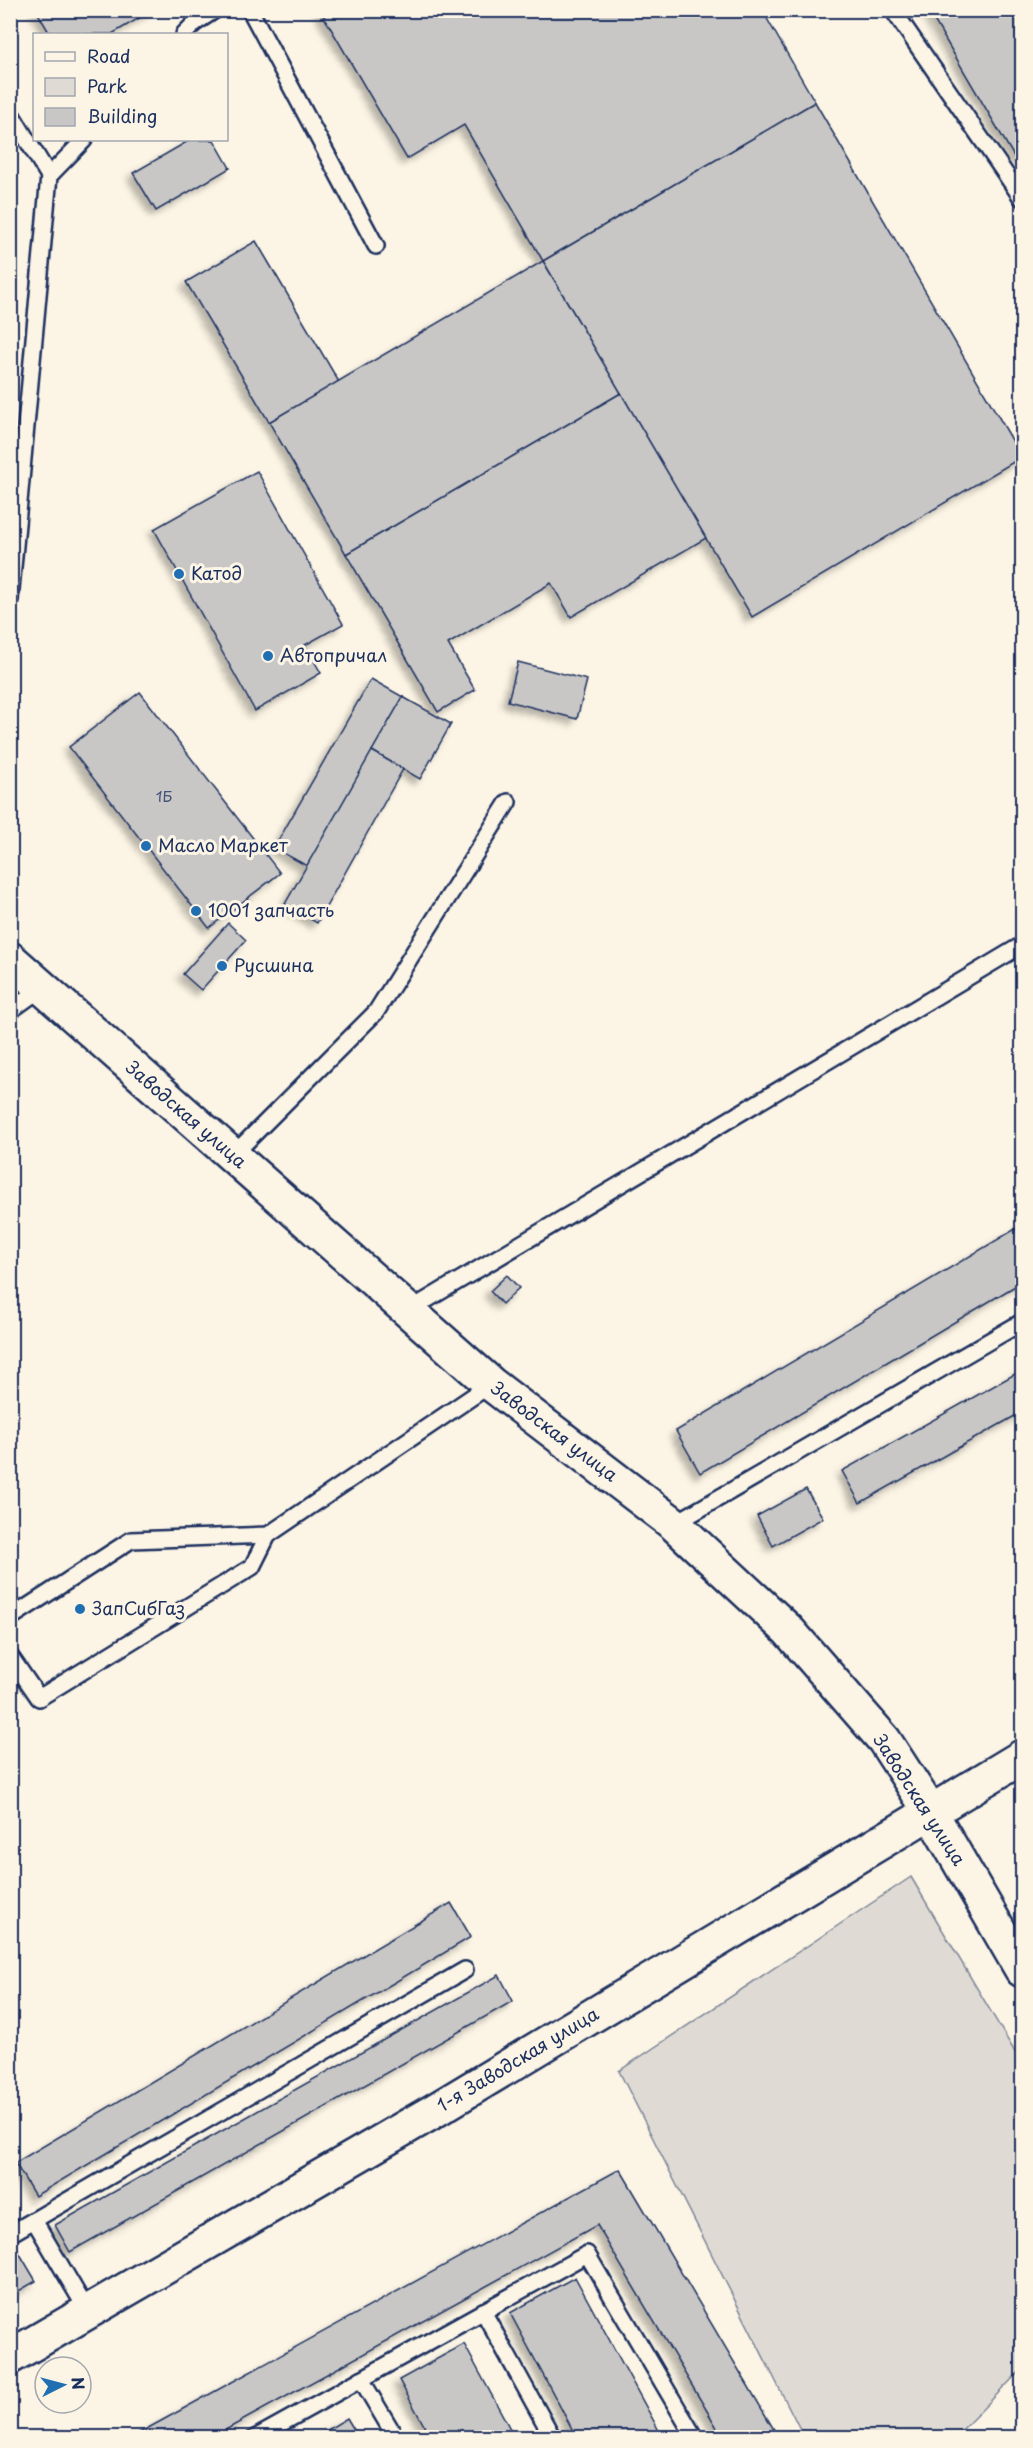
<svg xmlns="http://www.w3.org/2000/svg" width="1033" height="2448" font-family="'Playpen Sans',sans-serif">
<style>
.green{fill:#dfdbd4;stroke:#7d8599;stroke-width:1.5}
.building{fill:#c8c7c6;stroke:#1b2f5e;stroke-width:1.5;filter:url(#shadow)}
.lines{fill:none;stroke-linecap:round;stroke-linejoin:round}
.lane-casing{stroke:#1b2f5e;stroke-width:20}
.secondary-casing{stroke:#1b2f5e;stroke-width:38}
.lane{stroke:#fcf5e5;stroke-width:15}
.secondary{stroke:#fcf5e5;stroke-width:33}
.poi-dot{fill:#1f6fb2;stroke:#fcf5e5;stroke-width:2}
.labels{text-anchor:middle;stroke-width:6;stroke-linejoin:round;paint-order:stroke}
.number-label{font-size:15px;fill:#465578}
.poi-label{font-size:18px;fill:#1b2f5e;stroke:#fcf5e5;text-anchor:start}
.street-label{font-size:18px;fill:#1b2f5e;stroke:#fcf5e5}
</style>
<defs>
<filter id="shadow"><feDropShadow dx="-5.5" dy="5.5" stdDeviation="3" flood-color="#0004"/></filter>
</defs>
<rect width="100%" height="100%" fill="#fcf5e5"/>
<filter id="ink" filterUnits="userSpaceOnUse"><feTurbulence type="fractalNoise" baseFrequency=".0167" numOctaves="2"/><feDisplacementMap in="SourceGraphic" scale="12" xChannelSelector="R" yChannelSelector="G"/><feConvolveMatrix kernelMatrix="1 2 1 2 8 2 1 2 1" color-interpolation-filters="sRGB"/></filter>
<g filter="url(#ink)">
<!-- green -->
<polygon class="green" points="911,1877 1022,2064 1022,2369 955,2437 804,2437 619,2071"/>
<!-- building -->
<g class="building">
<polygon points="36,10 153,10 112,34 50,34"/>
<polygon points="320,10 762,10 815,102 543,261 464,125 407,159"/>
<polygon points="928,10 1022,10 1022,157 1016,160"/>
<polygon points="815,102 1022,457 752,617 543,261"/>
<polygon points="190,140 214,140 230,168 156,211 133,173"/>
<polygon points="256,241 339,382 269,422 186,282"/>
<polygon points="543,261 621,393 346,554 269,422"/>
<polygon points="621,393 706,538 571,617 551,583 448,644 475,690 438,712 346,554"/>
<polygon points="257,471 343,624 305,645 321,673 255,711 154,529"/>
<polygon points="518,662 587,680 577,719 508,701"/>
<polygon points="371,679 403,697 307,866 274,848"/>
<polygon points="140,692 280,873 209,928 69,747"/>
<polygon points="403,697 451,724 420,779 372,751"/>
<polygon points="372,751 403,769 317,923 285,904"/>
<polygon points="228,923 246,940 201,990 183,974"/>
<polygon points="1022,1225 1022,1282 700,1473 676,1431"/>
<polygon points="507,1275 519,1288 502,1304 490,1291"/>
<polygon points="1022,1370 1022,1412 860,1503 842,1471"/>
<polygon points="806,1489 823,1518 773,1546 757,1516"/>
<polygon points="451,1903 471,1937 35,2196 15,2163"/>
<polygon points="499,1975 513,2001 70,2252 55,2225"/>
<polygon points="620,2169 779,2438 723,2438 597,2225 211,2438 130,2438"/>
<polygon points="17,2249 36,2281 10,2296 10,2253"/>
<polygon points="575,2277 663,2438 577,2438 510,2313"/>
<polygon points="464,2344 515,2438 431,2438 399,2380"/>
<polygon points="347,2418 359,2438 314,2438"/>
</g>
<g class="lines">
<defs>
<g id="lane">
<polyline points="250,10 376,246"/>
<polyline points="893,10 1022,198"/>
<polyline points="184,34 195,23 215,10"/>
<polyline points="10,112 49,176"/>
<polyline points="10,600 49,176 84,140"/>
<polyline points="10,1011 42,988"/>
<polyline points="232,1156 376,1012 508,802"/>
<polyline points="408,1311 1022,945"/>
<polyline points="674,1524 1022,1322"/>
<polyline points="10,1618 131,1540 268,1535 491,1384"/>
<polyline points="10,1656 39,1698 252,1567 268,1535"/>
<polyline points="34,2220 88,2312"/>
<polyline points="10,2234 465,1970"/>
<polyline points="483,2311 553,2438"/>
<polyline points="361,2379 396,2438"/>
<polyline points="255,2438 587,2254 695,2438"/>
</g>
<g id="secondary">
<polyline points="10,959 491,1384 674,1524 788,1630 884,1740 930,1811 1022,1970"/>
<polyline points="10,2357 434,2111 1022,1757"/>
</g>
</defs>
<!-- lane casing -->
<use href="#lane" class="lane-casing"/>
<!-- secondary casing -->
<use href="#secondary" class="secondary-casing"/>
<!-- lane -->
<use href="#lane" class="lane"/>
<!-- secondary -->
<use href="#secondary" class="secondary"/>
</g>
</g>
<!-- markers -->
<g class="poi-dot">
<circle cx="179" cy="574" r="6"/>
<circle cx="268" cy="656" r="6"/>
<circle cx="146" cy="846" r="6"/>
<circle cx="196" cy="911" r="6"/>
<circle cx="222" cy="966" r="6"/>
<circle cx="80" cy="1609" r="6"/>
</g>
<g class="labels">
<!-- number labels -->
<g class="number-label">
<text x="164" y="802">1Б</text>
</g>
<!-- poi labels -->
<g class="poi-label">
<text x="191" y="580">Катод</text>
<text x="280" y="662">Автопричал</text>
<text x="158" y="852">Масло Маркет</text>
<text x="208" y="917">1001 запчасть</text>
<text x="234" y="972">Русшина</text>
<text x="92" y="1615">ЗапСибГаз</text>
</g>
<!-- street labels -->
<g class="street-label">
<text transform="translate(186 1115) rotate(41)" y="6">Заводская улица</text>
<text transform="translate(554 1432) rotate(37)" y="6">Заводская улица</text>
<text transform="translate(919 1800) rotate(57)" y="6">Заводская улица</text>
<text transform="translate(518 2060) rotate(-31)" y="6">1-я Заводская улица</text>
</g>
</g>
<!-- margin -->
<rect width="1033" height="2448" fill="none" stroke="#fcf5e5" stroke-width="36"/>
<rect x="18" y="18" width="997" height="2412" fill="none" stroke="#1b2f5e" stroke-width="2" filter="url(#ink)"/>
<!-- legend -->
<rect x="33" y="33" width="195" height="108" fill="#fcf5e5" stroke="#a2a6af" stroke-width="1.5"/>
<rect x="45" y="52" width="30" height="9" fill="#fcf5e5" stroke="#a2a6af" stroke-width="1.5"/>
<text x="87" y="63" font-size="18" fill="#1b2f5e">Road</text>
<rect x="45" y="78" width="30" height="18" fill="#dfdbd4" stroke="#a2a6af" stroke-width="1.5"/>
<text x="87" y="93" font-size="18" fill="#1b2f5e">Park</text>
<rect x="45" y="108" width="30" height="18" fill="#c8c7c6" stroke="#a2a6af" stroke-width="1.5"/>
<text x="87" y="123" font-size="18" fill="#1b2f5e">Building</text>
<!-- north arrow -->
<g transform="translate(63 2385) rotate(84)"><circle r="28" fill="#fcf5e5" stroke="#a2a6af" stroke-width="1.5"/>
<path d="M0-4.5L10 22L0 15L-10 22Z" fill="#1f6fb2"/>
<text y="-9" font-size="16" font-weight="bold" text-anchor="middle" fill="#1b2f5e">N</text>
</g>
</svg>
